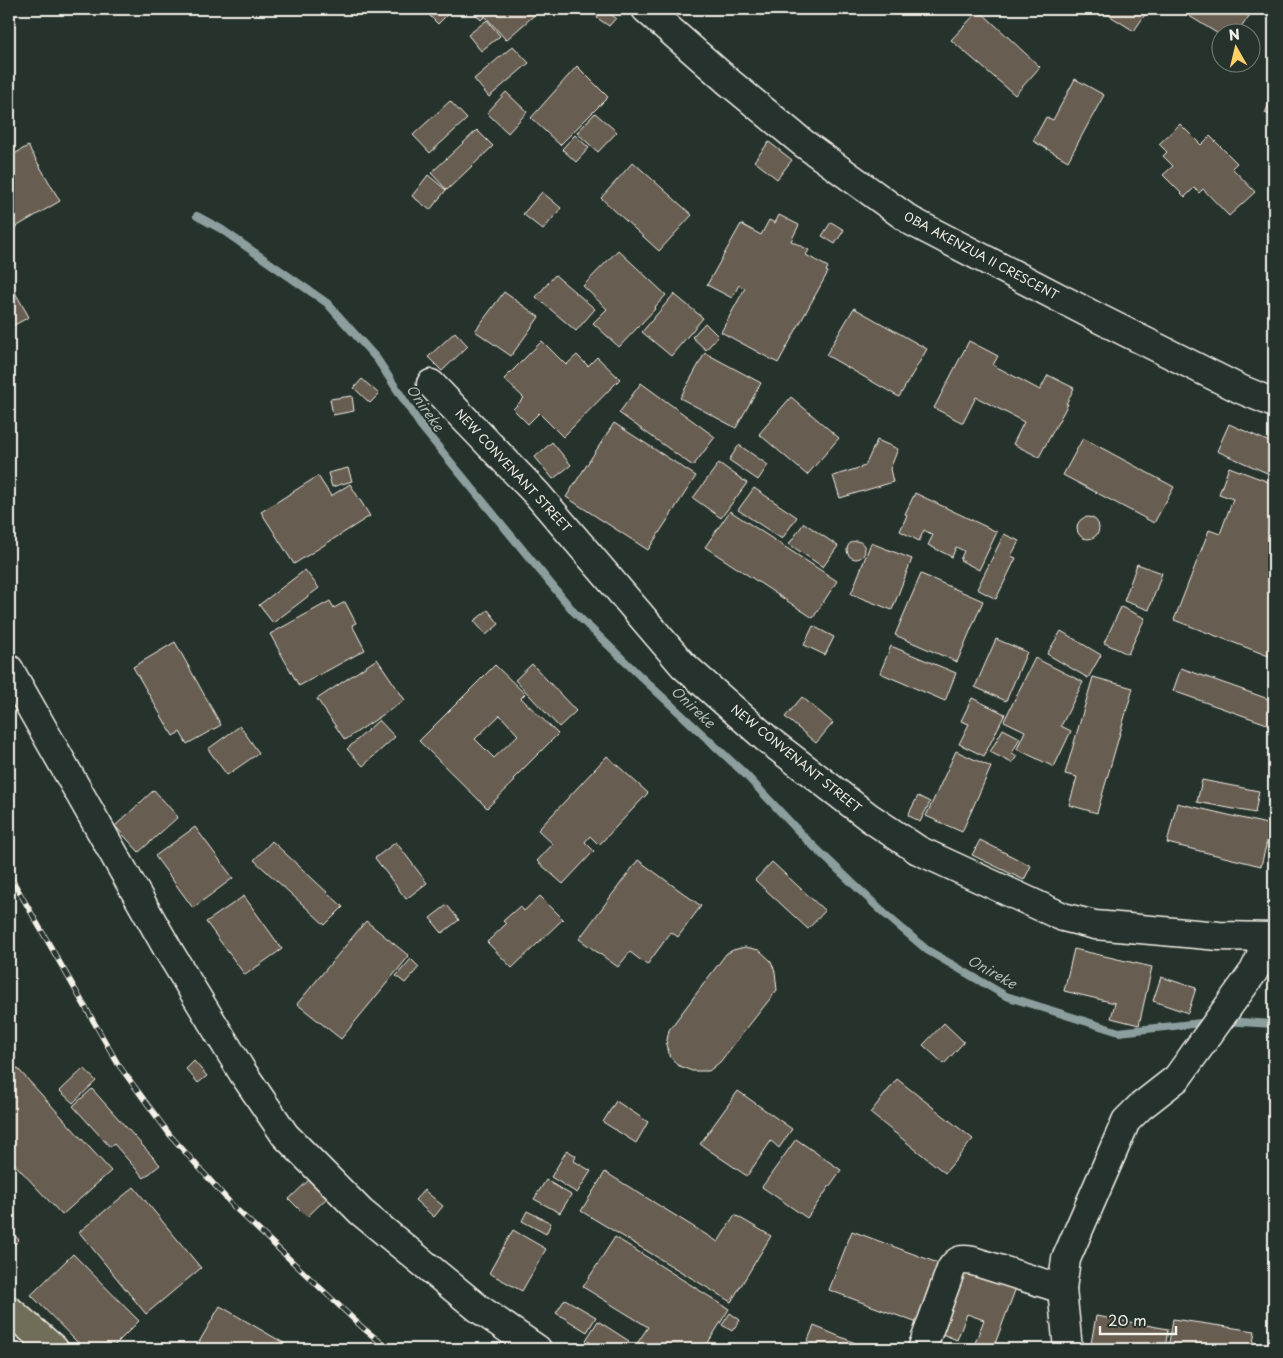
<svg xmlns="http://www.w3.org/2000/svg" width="1283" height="1358" font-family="'Playpen Sans',sans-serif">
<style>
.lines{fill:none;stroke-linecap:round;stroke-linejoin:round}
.stream{stroke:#8c9f9e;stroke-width:8}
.building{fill:#675d51;stroke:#f4f1e8;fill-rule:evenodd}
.minor-casing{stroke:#f4f1e8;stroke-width:31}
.major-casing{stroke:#f4f1e8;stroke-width:31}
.minor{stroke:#26332d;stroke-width:28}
.major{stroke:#706e59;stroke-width:28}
.rail-casing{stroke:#f4f1e8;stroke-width:5.5}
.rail{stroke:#26332d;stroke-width:4;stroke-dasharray:11;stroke-linecap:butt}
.labels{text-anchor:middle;stroke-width:4;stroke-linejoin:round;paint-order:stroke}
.street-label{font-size:12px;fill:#f4f1e8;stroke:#26332d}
.water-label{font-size:14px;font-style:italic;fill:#afbbb7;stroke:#26332d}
</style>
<rect width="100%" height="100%" fill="#26332d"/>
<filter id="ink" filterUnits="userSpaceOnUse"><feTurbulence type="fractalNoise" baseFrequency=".02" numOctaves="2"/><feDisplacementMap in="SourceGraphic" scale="10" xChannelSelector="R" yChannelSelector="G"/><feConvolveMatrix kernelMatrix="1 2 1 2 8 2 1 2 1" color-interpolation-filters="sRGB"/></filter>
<g filter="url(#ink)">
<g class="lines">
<!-- stream -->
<g class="stream">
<polyline points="197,216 221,229 327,303 377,359 421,426 574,612 639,675 745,774 805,838 885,914 927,950 1006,996 1119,1032 1210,1022"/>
<polyline points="1224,1021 1274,1024"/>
</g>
</g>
<!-- building -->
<g class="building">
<polygon points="423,9 453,9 438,24"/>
<polygon points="471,9 537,9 539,11 506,40 485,16 481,20"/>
<polygon points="603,9 616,18 609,26 597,18"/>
<polygon points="1099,9 1140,9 1146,13 1134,31"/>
<polygon points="1178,9 1254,9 1238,32 1220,32 1220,35"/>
<polygon points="979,10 1040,67 1015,95 951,40"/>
<polygon points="487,20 500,36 481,51 468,35"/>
<polygon points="513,46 529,63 489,97 474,79"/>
<polygon points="577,66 608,97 560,145 531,118"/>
<polygon points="1075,79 1104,95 1068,161 1033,141 1046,117 1053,120"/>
<polygon points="506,92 527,112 508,133 487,113"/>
<polygon points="1274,93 1274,117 1265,113"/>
<polygon points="450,101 467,119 430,153 413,135"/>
<polygon points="595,113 617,132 598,152 577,133"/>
<polygon points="1180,124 1201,145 1210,136 1237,163 1232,168 1255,192 1229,216 1203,189 1199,193 1194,188 1185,197 1163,175 1173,166 1163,156 1167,152 1159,144"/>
<polygon points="477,130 493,146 447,190 431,173"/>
<polygon points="575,135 589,148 576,162 562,149"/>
<polygon points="769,142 792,160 777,179 754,161"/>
<polygon points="28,146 60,201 9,231 9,157"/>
<polygon points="633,162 692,215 659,251 601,198"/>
<polygon points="428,175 446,190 430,210 412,196"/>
<polygon points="542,192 561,208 543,230 523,214"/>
<polygon points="779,215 799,225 791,241 809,250 806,255 828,267 826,271 828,272 778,363 721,332 745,288 739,285 732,298 707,285 741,224 761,235 769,220 775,223"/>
<polygon points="831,222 844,230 835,244 822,236"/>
<polygon points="618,250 666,295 654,308 655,309 619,347 593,323 607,309 583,286"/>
<polygon points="555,275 595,309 576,331 536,297"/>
<polygon points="9,282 29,317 9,328"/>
<polygon points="504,292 539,317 511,356 475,331"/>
<polygon points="674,294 703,318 671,356 642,332"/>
<polygon points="854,308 927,349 899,397 826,355"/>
<polygon points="705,323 718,336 706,350 692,337"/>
<polygon points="455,332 468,346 442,371 428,357"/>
<polygon points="542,341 566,365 577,355 588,366 597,357 620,379 563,437 539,413 528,424 513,409 524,398 504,379"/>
<polygon points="969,341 998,356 993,365 1040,390 1048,375 1074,388 1066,404 1068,404 1039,457 1013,444 1024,422 976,397 963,423 934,408"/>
<polygon points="705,353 761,383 736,428 680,398"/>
<polygon points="362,379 379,394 370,403 354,388"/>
<polygon points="641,383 715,437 693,466 619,413"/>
<polygon points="352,396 354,411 333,415 330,399"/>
<polygon points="791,397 839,438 807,475 759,434"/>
<polygon points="614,423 696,476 648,550 566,497"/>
<polygon points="1229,424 1274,444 1274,476 1217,451"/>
<polygon points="1083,438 1174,487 1154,523 1063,475"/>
<polygon points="877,440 898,449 890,469 893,482 840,498 833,476 865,466"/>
<polygon points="552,442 571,465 553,479 535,457"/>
<polygon points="739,445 768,465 758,480 729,460"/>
<polygon points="719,463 747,483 721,518 693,498"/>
<polygon points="1229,467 1274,484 1274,658 1174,620 1209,530 1220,534 1233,499 1219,494"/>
<polygon points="348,468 352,481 332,487 328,473"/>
<polygon points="318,476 331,496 350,484 370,516 294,564 261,512"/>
<polygon points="754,488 797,517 782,539 738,510"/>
<polygon points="915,493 997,532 979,570 960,560 964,551 956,547 952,557 928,545 933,535 924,530 919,541 900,531 907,515 905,514"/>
<polygon points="730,511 837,581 813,618 705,547"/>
<circle cx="1088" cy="528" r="11"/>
<polygon points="804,523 838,546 823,567 789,544"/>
<polygon points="1004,534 1019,541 1011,556 1016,558 996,599 977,589"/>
<circle cx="856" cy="550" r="9"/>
<polygon points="871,543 912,559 892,610 851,594"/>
<polygon points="1137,564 1162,573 1149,610 1124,601"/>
<polygon points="305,570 319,588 273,623 259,605"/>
<polygon points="921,574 983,601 957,662 895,635"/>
<polygon points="330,601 334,608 345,602 356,623 352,625 365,650 299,686 270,634"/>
<polygon points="1121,607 1145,618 1128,654 1104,643"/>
<polygon points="488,610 499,624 486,635 474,621"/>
<polygon points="813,626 834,637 825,655 804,645"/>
<polygon points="1061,631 1101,655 1088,678 1047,654"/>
<polygon points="996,639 1027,652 1006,701 975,687"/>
<polygon points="175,642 221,725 187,744 180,732 173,736 133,667"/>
<polygon points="891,646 956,673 945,701 880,673"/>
<polygon points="1035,658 1083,682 1061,726 1071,731 1054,767 1017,749 1025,731 1004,721"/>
<polygon points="377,659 405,700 345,740 317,699"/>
<polygon points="532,664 576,711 559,727 515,680"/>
<path d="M495 665 525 694 521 698 558 734 513 779 515 781 487 808 419 741ZM500 715 518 735 494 758 475 739Z"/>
<polygon points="1181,668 1274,701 1274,713 1270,725 1173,691"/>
<polygon points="1093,677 1133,688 1097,813 1069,805 1077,777 1065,774"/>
<polygon points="802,697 833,723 816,743 785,717"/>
<polygon points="972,698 1005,714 984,756 959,744 969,724 961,721"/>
<polygon points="379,720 395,737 363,766 347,749"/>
<polygon points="240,726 259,753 227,775 208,749"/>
<polygon points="1003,729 1020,738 1012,753 1017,756 1012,763 990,752"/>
<polygon points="956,751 991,767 962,832 926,816"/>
<polygon points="607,756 648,793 599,845 590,836 585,842 594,851 563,884 537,861 553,844 538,830"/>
<polygon points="1202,780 1259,791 1255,813 1197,802"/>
<polygon points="154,790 178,817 139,852 115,826"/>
<polygon points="918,796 930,802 920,822 908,815"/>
<polygon points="1177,803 1271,825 1261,866 1167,843"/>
<polygon points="195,827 233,878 193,908 155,856"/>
<polygon points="980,840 1031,866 1024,880 972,855"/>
<polygon points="272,841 343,907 325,925 254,860"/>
<polygon points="396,842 427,883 406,899 375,858"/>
<polygon points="638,860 701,906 678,937 671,932 647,965 630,952 618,967 579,939"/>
<polygon points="772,862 825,911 808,929 755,880"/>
<polygon points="244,896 282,949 245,975 206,922"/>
<polygon points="540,896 563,919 512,968 487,942 506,924 503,921 520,906 524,911"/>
<polygon points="447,905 459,920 442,933 430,918"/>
<polygon points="366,921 409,956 341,1039 297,1004"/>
<polygon points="745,947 759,950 771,961 775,972 777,990 720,1062 709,1071 692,1071 677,1065 670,1056 666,1045 669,1030 726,954 733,950"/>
<polygon points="1074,949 1152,967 1139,1025 1111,1018 1115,1003 1064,991"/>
<polygon points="411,959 419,967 405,983 396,976"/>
<polygon points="1161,977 1196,988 1188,1013 1153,1001"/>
<polygon points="944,1023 964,1042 944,1064 923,1045"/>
<polygon points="9,1059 111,1171 62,1215 9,1158"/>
<polygon points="194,1061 207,1076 198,1083 186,1069"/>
<polygon points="84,1068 96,1081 73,1103 60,1091"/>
<polygon points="897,1079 973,1139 945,1173 870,1113"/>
<polygon points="92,1089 160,1165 144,1178 114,1144 110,1147 73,1106"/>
<polygon points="738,1091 792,1129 779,1148 771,1141 747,1176 700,1144"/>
<polygon points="616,1101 648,1122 636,1143 603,1122"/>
<polygon points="796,1139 841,1170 807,1218 762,1187"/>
<polygon points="567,1150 576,1156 574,1161 591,1171 577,1193 551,1177"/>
<polygon points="605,1172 718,1242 735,1215 771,1236 731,1302 581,1211"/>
<polygon points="313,1176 331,1194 307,1217 289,1199"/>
<polygon points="546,1180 571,1195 560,1213 534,1199"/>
<polygon points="134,1187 201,1268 146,1314 79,1232"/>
<polygon points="424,1190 443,1206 434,1217 415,1200"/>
<polygon points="527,1211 551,1223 546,1234 522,1221"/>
<polygon points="9,1229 19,1240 9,1250"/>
<polygon points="513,1230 546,1249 522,1291 489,1273"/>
<polygon points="852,1231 943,1265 920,1324 829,1290"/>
<polygon points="615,1237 729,1309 704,1349 643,1349 636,1345 648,1327 583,1287"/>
<polygon points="73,1254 139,1321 111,1349 84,1349 31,1295"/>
<polygon points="965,1266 1017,1285 993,1349 975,1343 984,1320 967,1314 957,1340 940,1333"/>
<polygon points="565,1299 596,1317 587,1332 556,1313"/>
<polygon points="220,1306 294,1349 195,1349"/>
<polygon points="730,1313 740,1320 732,1331 722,1325"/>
<polygon points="1096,1316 1168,1329 1165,1349 1090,1349"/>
<polygon points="1173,1319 1255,1331 1252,1349 1168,1349"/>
<polygon points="598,1321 629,1341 626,1346 631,1349 596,1349 598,1347 586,1340"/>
<polygon points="814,1326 870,1349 804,1349"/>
</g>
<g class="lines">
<defs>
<g id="minor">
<polyline points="646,9 730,83 803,143 911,221 1100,319 1240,389 1274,403"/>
<polyline points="431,384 537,494 683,665 767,739 870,818 918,850 1063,917 1095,925 1219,936 1274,937"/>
<polyline points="9,669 170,953 243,1073 285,1135 361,1212 478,1308 537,1349"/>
<path d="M922 1349 951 1269C957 1259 962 1259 973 1261L1062 1289"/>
<polyline points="1068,1349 1062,1289 1066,1259 1126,1121 1140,1107 1177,1078 1254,971 1270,937"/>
</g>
<polyline id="major" points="9,1310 54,1349"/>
</defs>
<!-- minor casing -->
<use href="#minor" class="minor-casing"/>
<!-- major casing -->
<use href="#major" class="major-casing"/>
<!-- minor -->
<use href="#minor" class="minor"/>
<!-- major -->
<use href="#major" class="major"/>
<defs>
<polyline id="rail" points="9,874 118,1064 170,1135 234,1207 363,1328 389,1349"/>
</defs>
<!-- rail casing -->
<use href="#rail" class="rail-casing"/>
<!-- rail -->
<use href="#rail" class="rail"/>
</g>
</g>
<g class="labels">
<!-- street labels -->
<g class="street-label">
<text transform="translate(981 256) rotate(28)" y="4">OBA AKENZUA II CRESCENT</text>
<text transform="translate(513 471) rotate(47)" y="4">NEW CONVENANT STREET</text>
<text transform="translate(796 759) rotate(39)" y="4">NEW CONVENANT STREET</text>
</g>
<!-- water labels -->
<g class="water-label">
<text transform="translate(425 408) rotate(55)" y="5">Onireke</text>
<text transform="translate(693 707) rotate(43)" y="5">Onireke</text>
<text transform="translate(992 972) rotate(29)" y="5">Onireke</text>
</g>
</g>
<!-- margin -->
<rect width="1283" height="1358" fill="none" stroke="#26332d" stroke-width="30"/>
<rect x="15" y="15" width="1253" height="1328" fill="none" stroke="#f4f1e8" stroke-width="2" filter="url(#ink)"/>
<!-- north arrow -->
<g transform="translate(1236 48) rotate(352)"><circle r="24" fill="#26332d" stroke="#787f78"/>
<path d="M0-4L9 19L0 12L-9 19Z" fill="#ffd166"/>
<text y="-8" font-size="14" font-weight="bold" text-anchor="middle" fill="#f4f1e8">N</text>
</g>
<!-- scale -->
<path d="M1100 1326v8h76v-8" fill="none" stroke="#f4f1e8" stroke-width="2.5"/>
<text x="1108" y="1326" font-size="15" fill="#f4f1e8" stroke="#26332d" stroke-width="4" paint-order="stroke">20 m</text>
</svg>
